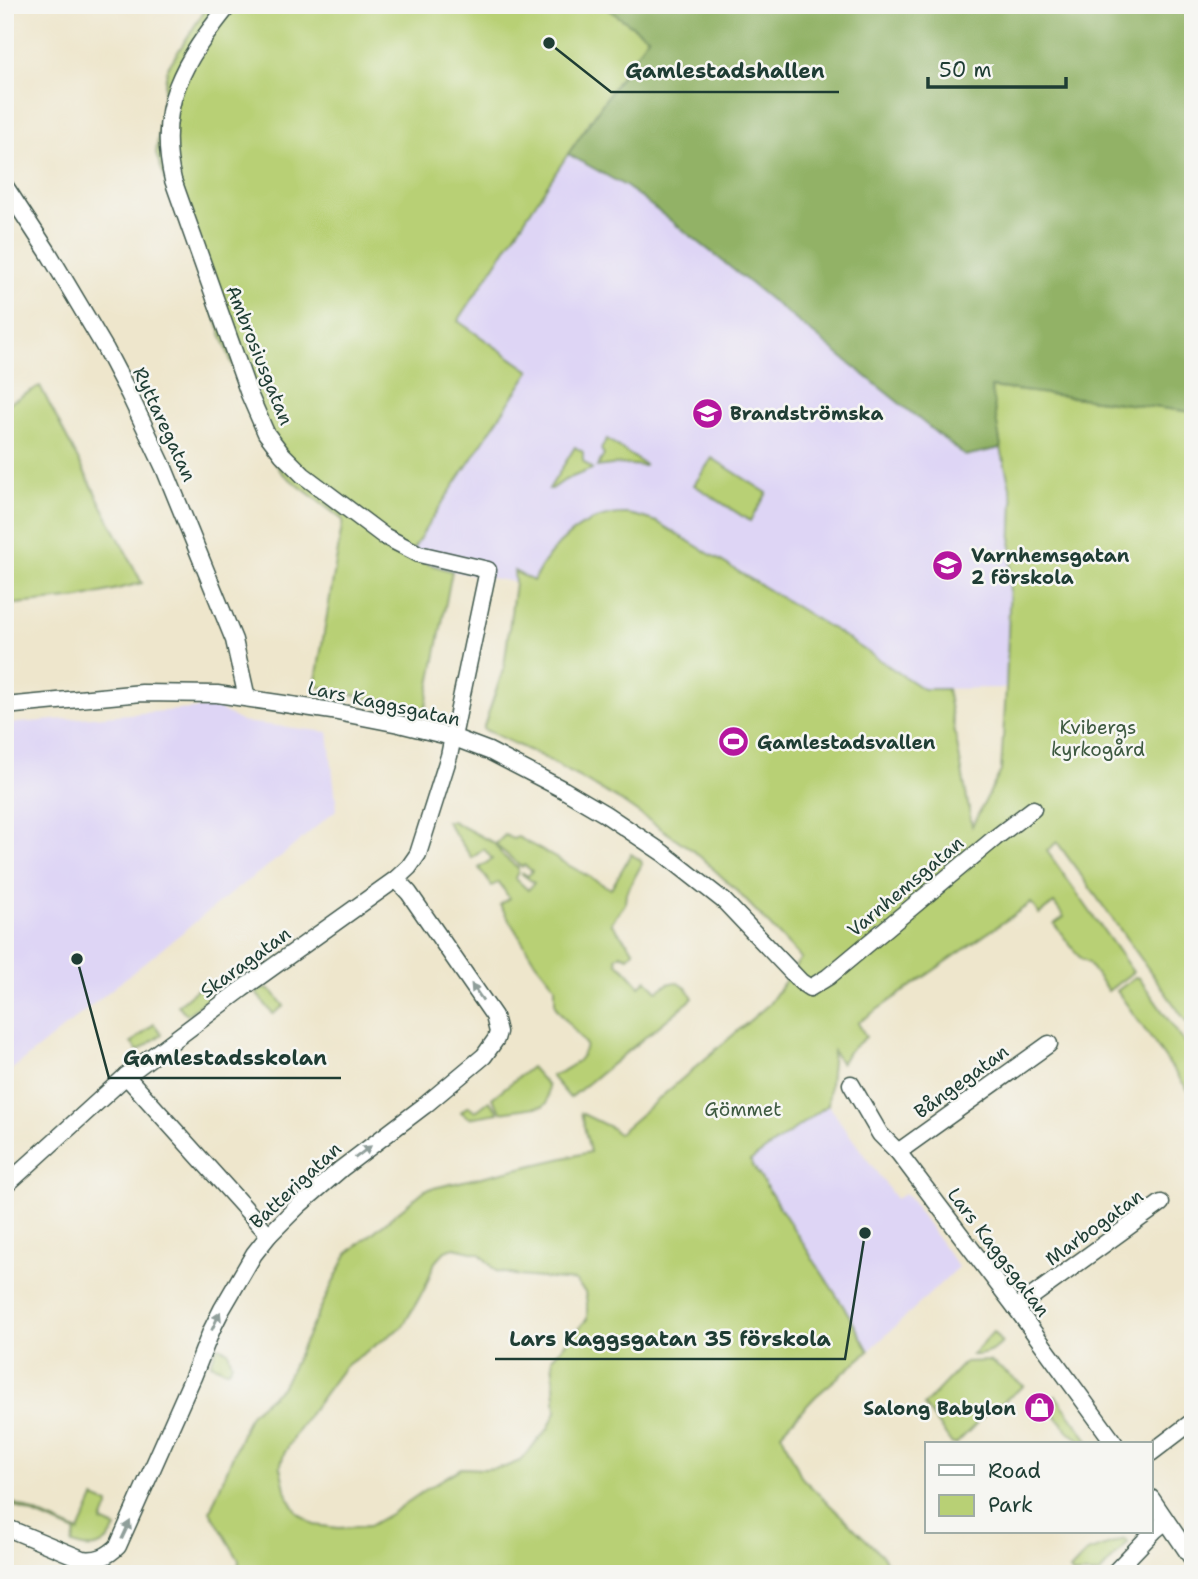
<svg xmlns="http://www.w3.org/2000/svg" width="1198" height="1579" font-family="'Shantell Sans',sans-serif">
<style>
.built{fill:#ded5f5}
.green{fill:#b8d075;stroke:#6c8654;stroke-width:2;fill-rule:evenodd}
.forest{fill:#92b266;stroke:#58784d;stroke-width:2}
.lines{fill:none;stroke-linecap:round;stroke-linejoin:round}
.minor-casing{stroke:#3e564b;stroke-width:19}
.minor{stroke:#fff;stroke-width:16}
.oneway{fill:#8f9e9a}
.labels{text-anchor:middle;stroke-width:5;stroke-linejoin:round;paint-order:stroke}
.street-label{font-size:19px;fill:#1f3d34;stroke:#f6f6f2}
.poi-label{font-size:19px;font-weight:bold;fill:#1f3d34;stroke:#f6f6f2;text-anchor:start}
.park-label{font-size:19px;fill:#3e5a41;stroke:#f6f6f2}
.leader{fill:none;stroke:#1f3d34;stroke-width:2.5}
.callout-dot{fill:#1f3d34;stroke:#f6f6f2;stroke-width:2.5}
.callout-label{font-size:21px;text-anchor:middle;font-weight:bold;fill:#1f3d34;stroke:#f6f6f2;stroke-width:5;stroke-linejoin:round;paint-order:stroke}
</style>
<rect width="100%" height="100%" fill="#f6f6f2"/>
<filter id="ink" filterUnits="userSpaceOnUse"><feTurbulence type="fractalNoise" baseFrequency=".0143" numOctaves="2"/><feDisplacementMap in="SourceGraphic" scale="14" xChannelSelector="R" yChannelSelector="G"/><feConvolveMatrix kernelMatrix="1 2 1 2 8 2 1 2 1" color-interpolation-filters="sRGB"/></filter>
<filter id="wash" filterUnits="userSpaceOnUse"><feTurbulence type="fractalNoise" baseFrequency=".00686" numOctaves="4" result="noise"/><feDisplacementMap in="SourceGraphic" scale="28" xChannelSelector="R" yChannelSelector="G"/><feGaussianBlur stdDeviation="1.57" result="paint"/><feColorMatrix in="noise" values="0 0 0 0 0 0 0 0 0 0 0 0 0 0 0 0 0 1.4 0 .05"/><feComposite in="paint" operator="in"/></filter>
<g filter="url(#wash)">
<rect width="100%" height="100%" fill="#eee6cc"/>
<!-- built -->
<g class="built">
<polygon points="568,154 627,187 710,251 965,456 1001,448 1013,500 1006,688 923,689 839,633 657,522 628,514 567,536 552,551 539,569 531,585 452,571 408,559 429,523 530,371 458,321"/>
<polygon points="216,707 242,722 328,732 337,809 284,854 235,890 5,1075 5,724"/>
<polygon points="828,1105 896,1199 906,1193 958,1267 869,1351 849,1315 750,1161"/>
</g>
<!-- green -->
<g class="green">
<polygon points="208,5 602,5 648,37 568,154 458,321 530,371 429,523 408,558 452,571 425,711 315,686 343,520 282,473 260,441 156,154 167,69"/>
<polygon points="40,386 142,583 80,598 5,605 5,405"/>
<path d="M990 387 1193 412V1031L1057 842 1047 851 1133 972 1108 991 1088 963 1081 959 1054 924 1064 917 1054 903 1039 914 1031 903 858 1023 866 1037 848 1052 841 1064 833 1051 828 1105 750 1161 849 1315 869 1351 816 1396 781 1433 802 1478 884 1557 891 1574H238L239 1560 210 1511 250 1414 283 1386 347 1254 425 1190 590 1152 581 1113 612 1128 618 1134 769 1004 801 958 735 889 695 852 621 801 541 756 483 729 504 667 515 583 514 571 533 581C551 546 582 514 625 514 635 514 647 519 657 522L839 633 923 689H947L972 826 1001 771 1006 688 1013 500 1001 448ZM454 1248 480 1254 496 1271 519 1276 575 1281 585 1292 587 1303V1319L552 1358 556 1412 548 1429 520 1461 505 1467 484 1469 461 1468 428 1488 392 1513 369 1526 339 1528 314 1525 297 1512 286 1493 280 1467 284 1454 297 1431 344 1367 403 1326 425 1288 435 1262 445 1251Z"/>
<polygon points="607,439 645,465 644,466 618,464 597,467 604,455 601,449"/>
<polygon points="575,447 583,452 583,461 592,469 565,480 552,489 549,489"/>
<polygon points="712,458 767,493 750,521 694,485"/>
<path d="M446 821H452L494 843 502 855 518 868V872L515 878 528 890 534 883 522 874 523 873 528 876 532 871 524 865 522 867 519 865 498 847 496 844 505 835 513 839 518 837 611 889 631 854 641 861 642 864 626 893 625 904 611 923 634 951 628 957 621 954 616 958 617 963 624 968 640 986 647 980 657 991 668 984 675 982C683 984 689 990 693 998L691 1000 570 1098 551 1076C565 1071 584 1061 586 1045L557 1009 555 1005V986L533 959 500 905 509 898 499 882 492 886 479 868 492 859 484 849 472 858Z"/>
<polygon points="1135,977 1139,978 1193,1055 1193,1097 1117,991"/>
<polygon points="201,986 210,997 187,1015 178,1005"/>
<polygon points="265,988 273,992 284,1006 273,1014 256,993"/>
<polygon points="154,1024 162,1034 138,1051 131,1043"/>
<polygon points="531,1067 548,1086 547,1103 543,1106 501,1112 492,1098"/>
<polygon points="489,1101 497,1110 498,1113 469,1118 461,1112 468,1106 475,1112"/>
<path d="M993 1332 1002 1343C993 1352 984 1356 972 1355Z"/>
<polygon points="217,1346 228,1351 232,1364 228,1370 226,1370 211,1364"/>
<polygon points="989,1361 993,1363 1024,1386 985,1415 956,1444 952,1444 924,1405 965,1362"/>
<path d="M1056 1396 1091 1444C1069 1438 1060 1421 1047 1403Z"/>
<path d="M94 1498 109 1504 102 1522 116 1528C105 1549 92 1551 72 1544L76 1532 5 1502V1499L79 1532Z"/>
<polygon points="1125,1539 1128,1543 1099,1574 1073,1574 1070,1570 1087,1552"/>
</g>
<!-- forest -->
<polygon class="forest" points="602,5 1193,5 1193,412 991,387 1001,448 965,456 710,251 627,187 568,154 648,37"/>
</g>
<g filter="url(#ink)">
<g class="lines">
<defs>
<g id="minor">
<polyline points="5,186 48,252 105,348 129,394 164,468 234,640 247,698"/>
<polyline points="5,706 142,693 217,694 332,711 399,724 452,737 489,751 564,790 605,814 663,853 724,901 801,982 810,988 828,977 995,838 1033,809"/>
<polyline points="126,1076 269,1235"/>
<polyline points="851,1084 880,1134 898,1152 1016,1308 1115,1444"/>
<polyline points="898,1152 1049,1044"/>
<path d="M5 1186 126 1076 242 989 396 879 409 867 418 854 449 756 488 570 419 554 384 536 303 475 282 454 266 433 249 394 173 180C155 106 184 61 229 5"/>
<polyline points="1016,1308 1161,1203"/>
<polyline points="1151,1453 1193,1421"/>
<polyline points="1151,1498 1193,1560"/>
<path d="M5 1527 82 1559C97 1561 107 1557 118 1546L193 1377 212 1329 222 1309 254 1254 269 1235 298 1206 341 1169 424 1106 484 1056 496 1039 498 1032 494 1016 409 893 396 879"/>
<polyline points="1113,1574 1155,1530 1166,1521"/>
</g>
</defs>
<!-- minor casing -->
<use href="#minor" class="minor-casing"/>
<!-- minor -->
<use href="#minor" class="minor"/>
</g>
<!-- one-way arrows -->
<defs><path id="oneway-solid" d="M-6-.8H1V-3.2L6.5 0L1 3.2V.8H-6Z" transform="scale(1.75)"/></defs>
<g class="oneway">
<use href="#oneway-solid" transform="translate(477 992) rotate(-125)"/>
<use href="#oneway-solid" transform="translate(363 1152) rotate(-37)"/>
<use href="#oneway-solid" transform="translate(216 1321) rotate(-65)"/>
<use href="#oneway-solid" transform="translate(126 1530) rotate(-65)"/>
</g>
</g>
<!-- icons -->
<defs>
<symbol id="school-disc" viewBox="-11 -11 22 22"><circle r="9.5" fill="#b5179e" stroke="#f6f6f2"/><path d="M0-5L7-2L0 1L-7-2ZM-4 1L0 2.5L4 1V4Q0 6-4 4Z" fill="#fff"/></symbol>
<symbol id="stadium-disc" viewBox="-11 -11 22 22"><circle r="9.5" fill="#b5179e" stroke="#f6f6f2"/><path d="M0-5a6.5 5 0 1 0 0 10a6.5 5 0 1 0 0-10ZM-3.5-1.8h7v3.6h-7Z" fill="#fff"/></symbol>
<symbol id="shop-disc" viewBox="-11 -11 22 22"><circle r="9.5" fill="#b5179e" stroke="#f6f6f2"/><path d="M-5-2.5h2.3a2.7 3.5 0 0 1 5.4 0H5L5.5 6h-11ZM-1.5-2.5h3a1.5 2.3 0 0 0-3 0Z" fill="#fff"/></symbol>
</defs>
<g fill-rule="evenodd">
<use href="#school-disc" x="690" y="396" width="35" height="35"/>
<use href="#school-disc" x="930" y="548" width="35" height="35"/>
<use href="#stadium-disc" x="716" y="724" width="35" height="35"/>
<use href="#shop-disc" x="1022" y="1390" width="35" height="35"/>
</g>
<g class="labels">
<!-- street labels -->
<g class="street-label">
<text transform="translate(260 355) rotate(68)" y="7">Ambrosiusgatan</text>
<text transform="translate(165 424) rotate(65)" y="7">Ryttaregatan</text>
<text transform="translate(384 703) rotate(12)" y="7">Lars Kaggsgatan</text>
<text transform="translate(905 886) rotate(-40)" y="7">Varnhemsgatan</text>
<text transform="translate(245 962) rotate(-36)" y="7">Skaragatan</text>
<text transform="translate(961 1081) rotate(-36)" y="7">Bångegatan</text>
<text transform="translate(295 1185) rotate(-43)" y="7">Batterigatan</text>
<text transform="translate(1094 1227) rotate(-36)" y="7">Marbogatan</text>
<text transform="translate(999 1252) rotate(53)" y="7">Lars Kaggsgatan</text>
</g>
<!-- poi labels -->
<g class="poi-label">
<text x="730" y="420">Brandströmska</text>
<text x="971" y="562">Varnhemsgatan<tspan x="971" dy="22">2 förskola</tspan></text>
<text x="757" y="749">Gamlestadsvallen</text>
<text x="1016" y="1415" text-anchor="end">Salong Babylon</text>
</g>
<!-- park labels -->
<g class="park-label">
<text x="1098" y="734">Kvibergs<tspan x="1098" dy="22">kyrkogård</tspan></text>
<text x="743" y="1116">Gömmet</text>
</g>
</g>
<!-- callouts -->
<path class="leader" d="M549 43L611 92H839M77 959L109 1078H341M865 1233L845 1359H495"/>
<g class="callout-dot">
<circle cx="549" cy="43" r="7"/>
<circle cx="77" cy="959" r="7"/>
<circle cx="865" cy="1233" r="7"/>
</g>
<g class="callout-label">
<text x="725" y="78">Gamlestadshallen</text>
<text x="225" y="1065">Gamlestadsskolan</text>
<text x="670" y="1346">Lars Kaggsgatan 35 förskola</text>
</g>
<!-- margin -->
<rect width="1198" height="1579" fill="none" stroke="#f6f6f2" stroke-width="28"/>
<!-- legend -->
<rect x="925" y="1442" width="228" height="91" fill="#f6f6f2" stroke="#a0aca6" stroke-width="2"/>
<rect x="939" y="1465" width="35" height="10" fill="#ffffff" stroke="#a0aca6" stroke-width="2"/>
<text x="988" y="1478" font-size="21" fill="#1f3d34">Road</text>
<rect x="939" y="1495" width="35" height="21" fill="#b8d075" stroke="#a0aca6" stroke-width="2"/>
<text x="988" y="1512" font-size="21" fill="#1f3d34">Park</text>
<!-- scale -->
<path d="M928 77v10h138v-10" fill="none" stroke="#1f3d34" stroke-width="3.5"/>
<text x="939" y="77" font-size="21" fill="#1f3d34" stroke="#f6f6f2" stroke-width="5" paint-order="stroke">50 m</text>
</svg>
